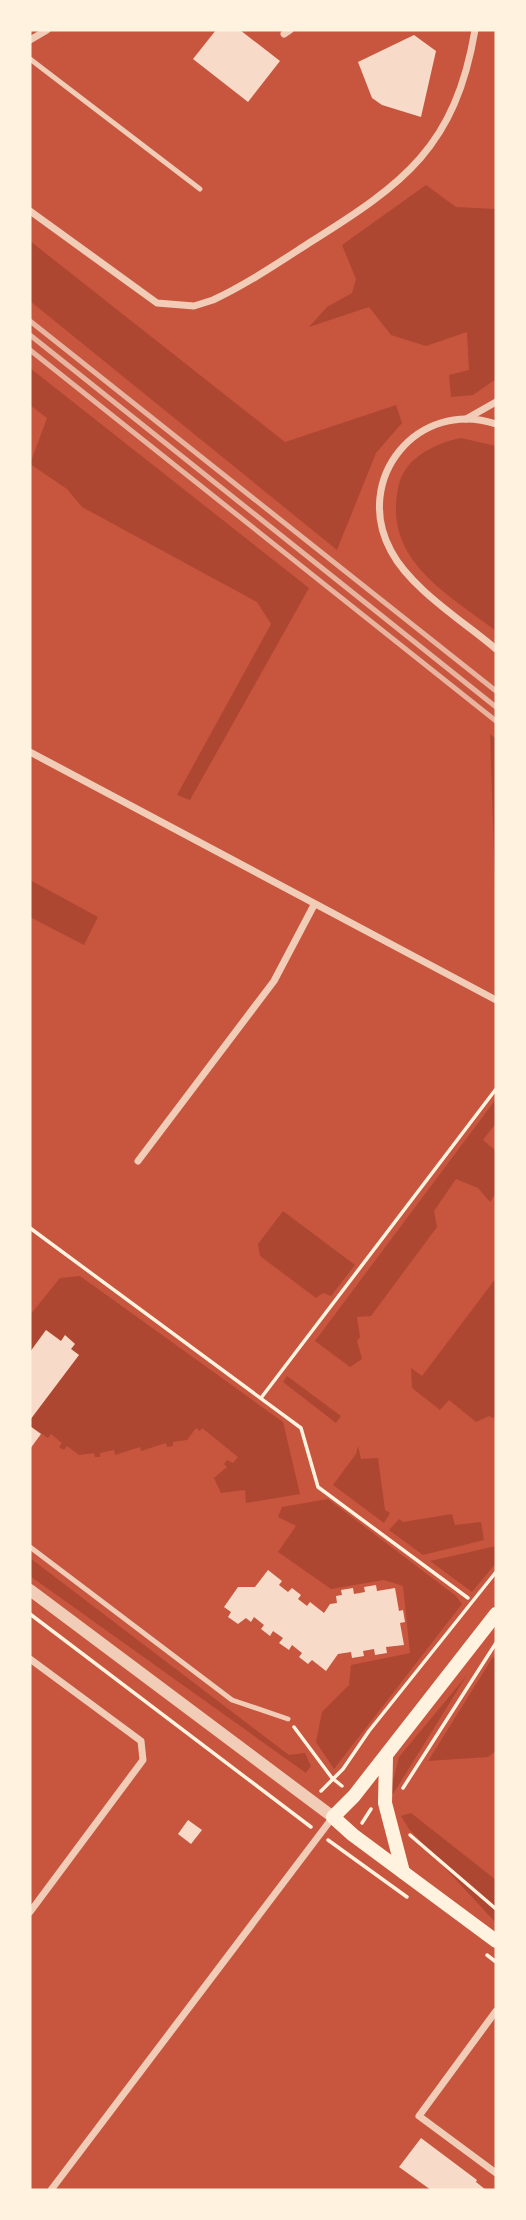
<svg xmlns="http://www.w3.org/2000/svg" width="526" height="2220" font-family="'Varela Round',sans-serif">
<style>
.green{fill:#ae4732}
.building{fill:#f7dbc8}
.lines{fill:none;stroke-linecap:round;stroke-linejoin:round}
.path{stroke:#fff3e0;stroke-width:3.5}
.service{stroke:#f1ccb7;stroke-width:5}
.minor{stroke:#f1ccb7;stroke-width:7}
.tertiary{stroke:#f1ccb7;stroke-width:12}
.secondary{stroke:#fff3e0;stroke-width:14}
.rail{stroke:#e9b49f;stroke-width:5}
</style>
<rect width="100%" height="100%" fill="#c8553d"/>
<!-- green -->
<g class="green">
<polygon points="426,185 456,207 496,209 496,379 473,395 451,397 449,375 469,370 467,332 426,346 391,335 369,307 309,327 327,307 352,293 356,279 342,245"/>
<polygon points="30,241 285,442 396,405 402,423 376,453 337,550 30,301"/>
<polygon points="30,368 309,588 190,800 177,795 271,624 257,602 82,507 67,489 30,464 47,418 30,405"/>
<path d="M461 438 496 446V631C445 592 381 559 399 484 406 457 436 443 461 438Z"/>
<polygon points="490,734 496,739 496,915"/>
<polygon points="30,880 98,917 84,945 30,917"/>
<polygon points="496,1099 496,1123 483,1140 496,1151 496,1193 490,1202 478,1188 456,1179 434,1211 437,1227 371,1316 357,1317 360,1337 357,1341 362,1359 350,1367 315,1341"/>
<polygon points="283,1211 355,1265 331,1296 323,1293 316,1298 260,1256 258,1244"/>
<polygon points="80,1276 283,1422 300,1494 246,1503 245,1490 221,1493 214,1478 227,1467 224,1464 227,1460 233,1463 238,1457 202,1428 200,1431 196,1428 187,1440 173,1442 173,1446 167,1447 166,1443 141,1451 140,1447 115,1455 114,1450 100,1453 100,1457 95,1457 94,1453 79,1455 67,1446 64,1450 59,1447 62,1443 51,1434 48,1438 30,1426 30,1420 79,1355 71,1349 75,1343 65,1336 61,1341 46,1330 30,1352 30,1315 60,1278"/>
<polygon points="496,1278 496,1419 489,1416 476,1422 449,1400 440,1410 412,1388 411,1368 422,1376"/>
<polygon points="287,1376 341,1416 336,1423 283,1382"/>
<polygon points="358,1446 361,1459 378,1458 385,1510 390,1513 384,1523 333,1485 356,1454"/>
<polygon points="328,1499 456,1596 462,1604 334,1769 316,1742 322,1712 349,1685 351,1665 410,1653 403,1586 384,1580 331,1589 278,1552 296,1526 278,1517 282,1507"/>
<polygon points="452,1514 455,1525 481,1522 484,1540 423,1555 389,1530 399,1519 403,1522"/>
<polygon points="496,1546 496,1563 472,1592 430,1561"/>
<polygon points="30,1558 289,1755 305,1753 311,1766 306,1773 30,1576"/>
<polygon points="493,1657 496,1659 496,1751 488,1757 428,1761"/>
<polygon points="467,1675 393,1794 390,1792 399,1757"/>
<polygon points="411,1813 496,1880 496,1923 409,1829 401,1816"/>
</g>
<!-- building -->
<g class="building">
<polygon points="216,30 240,30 280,61 248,102 193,59"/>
<polygon points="414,35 436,51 421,117 382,105 372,98 358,62"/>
<polygon points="46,1330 61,1341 65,1335 75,1344 71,1349 79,1355 30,1420 30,1352"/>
<polygon points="30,1426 41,1434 30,1449"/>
<polygon points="268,1570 282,1581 279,1585 288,1592 292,1588 301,1595 298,1599 307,1606 310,1602 324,1613 330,1604 337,1603 336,1596 342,1595 341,1590 353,1588 354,1594 365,1592 364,1587 376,1585 377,1591 395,1588 399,1611 403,1610 405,1622 400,1623 404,1645 386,1647 387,1653 375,1655 374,1649 363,1651 364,1656 352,1658 351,1652 338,1654 326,1671 312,1660 308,1664 299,1657 302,1653 292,1645 289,1650 279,1643 283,1638 273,1631 270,1636 261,1629 264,1625 254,1617 251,1622 246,1618 238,1624 228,1617 231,1612 224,1607 238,1587 255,1587"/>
<polygon points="188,1820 202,1830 191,1844 178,1834"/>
<polygon points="421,2138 477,2180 476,2182 486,2190 431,2190 399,2167"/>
</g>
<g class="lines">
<!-- path -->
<g class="path">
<polyline points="30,1228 301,1428 318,1487 468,1598"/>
<polyline points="261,1398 496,1089"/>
<polyline points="30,1614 311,1827"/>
<polyline points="294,1727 332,1778 342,1786"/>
<polyline points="403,1788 496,1643"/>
<polyline points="321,1791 343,1769 369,1731 496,1572"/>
<polyline points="362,1823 371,1809"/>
<polyline points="410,1835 496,1909"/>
<polyline points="328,1840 407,1897"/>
<polyline points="487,1955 496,1962"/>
</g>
<!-- service -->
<g class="service">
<polyline points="30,59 200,189"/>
<polyline points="30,1547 232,1700 288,1719"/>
</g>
<!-- minor -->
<g class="minor">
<polyline points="284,34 290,30"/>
<polyline points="30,40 47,30"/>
<path d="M30 211 157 303 194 306 213 300C247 284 278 263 309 243 405 183 455 147 475 30"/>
<polyline points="466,419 496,402"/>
<path d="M496 424C418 398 352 479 391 551 411 589 463 621 496 649"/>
<polyline points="30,752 496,1000"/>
<polyline points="138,1161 274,981 314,905"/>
<polyline points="30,1659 141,1741 143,1760 30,1912"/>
<polyline points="496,2011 419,2116 496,2173"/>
<polyline points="51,2190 333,1817"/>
</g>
<!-- tertiary -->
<polyline class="tertiary" points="30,1590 333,1817"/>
<!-- secondary -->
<g class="secondary">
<polyline points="496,1614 354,1796 333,1817 353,1835 496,1941"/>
<polyline points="386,1757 385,1803 403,1872"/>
</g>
<!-- rail -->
<g class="rail">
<polyline points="30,321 496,691"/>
<polyline points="30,335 496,707"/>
<polyline points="30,350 496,721"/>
</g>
</g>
<!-- border -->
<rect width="526" height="2220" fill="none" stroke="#fff3e0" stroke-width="63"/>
</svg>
